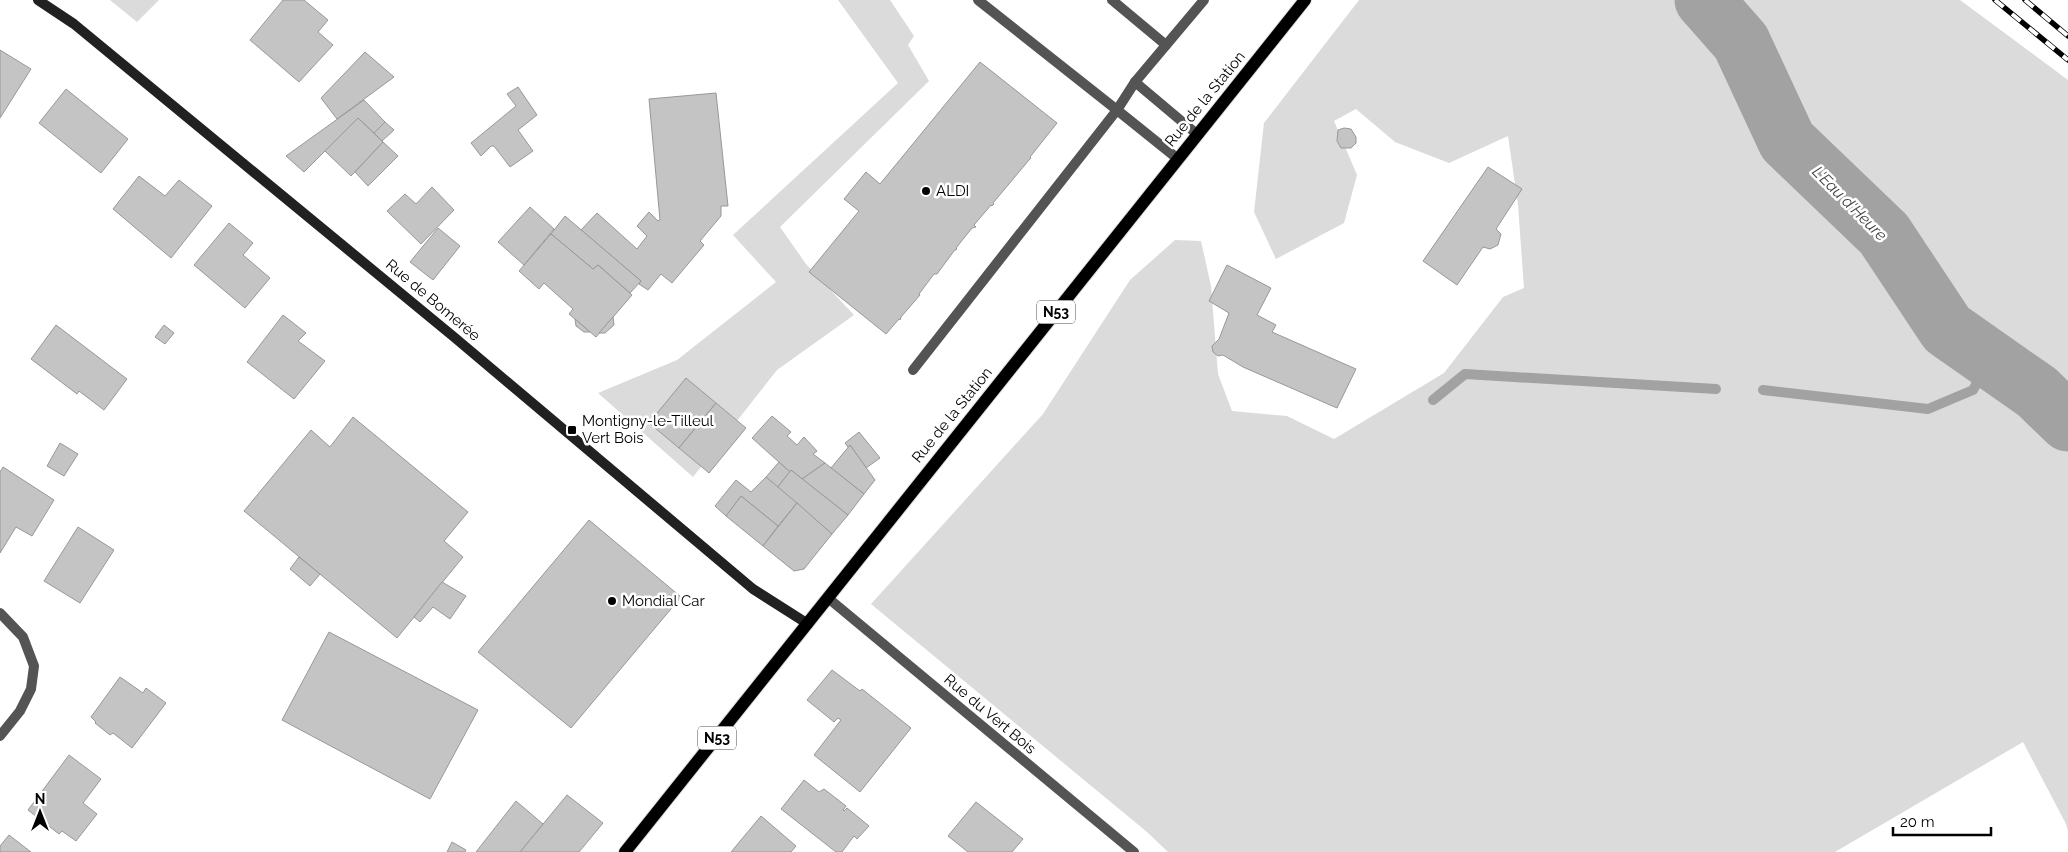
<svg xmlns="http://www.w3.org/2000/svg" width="2068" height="852" font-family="Raleway,sans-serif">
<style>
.green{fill:#dbdbdb}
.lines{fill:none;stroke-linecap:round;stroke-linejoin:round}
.stream{stroke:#a2a2a2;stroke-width:10}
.river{stroke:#a2a2a2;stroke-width:59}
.building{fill:#c4c4c4;stroke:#989898}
.primary-casing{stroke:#dbdbdb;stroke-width:14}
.lane{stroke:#545454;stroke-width:10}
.street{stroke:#545454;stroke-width:10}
.secondary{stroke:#212121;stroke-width:10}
.primary{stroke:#000;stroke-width:12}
.rail-casing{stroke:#000;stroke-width:5.5}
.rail{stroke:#fff;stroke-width:4;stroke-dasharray:11;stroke-linecap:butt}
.poi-dot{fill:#000;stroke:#fff;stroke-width:2}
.labels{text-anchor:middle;stroke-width:5;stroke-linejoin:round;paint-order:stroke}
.shield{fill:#fff;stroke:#4c4c4c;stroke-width:1}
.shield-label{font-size:14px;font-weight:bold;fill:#000}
.street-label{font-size:15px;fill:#000;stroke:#fff}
.poi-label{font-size:15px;fill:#000;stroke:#fff;text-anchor:start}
.water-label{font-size:16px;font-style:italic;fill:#434343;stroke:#fff}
</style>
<rect width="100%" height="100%" fill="#fff"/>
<!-- green -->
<g class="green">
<polygon points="110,0 159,0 137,22"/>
<polygon points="838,0 890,0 914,36 908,45 929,81 780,227 806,264 854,315 777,370 693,477 598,393 677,360 776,282 733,235 898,83"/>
<polygon points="1359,0 1960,0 2068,80 2068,831 2066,824 2023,742 1835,852 1168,852 1147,832 871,604 1043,414 1130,280 1175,240 1201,241 1211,286 1218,374 1232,411 1287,416 1334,439 1444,373 1503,297 1524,288 1518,205 1508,136 1449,163 1395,142 1356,109 1334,121 1357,175 1344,223 1276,259 1254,212 1264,123"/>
</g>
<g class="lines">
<!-- stream -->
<g class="stream">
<polyline points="1763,390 1928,409 1973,390 1990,359"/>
<polyline points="1433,400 1465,374 1716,389"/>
</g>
<!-- river -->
<polyline class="river" points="1704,0 1741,42 1787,141 1884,234 1947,329 2037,392 2068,422"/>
</g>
<!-- building -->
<g class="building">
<polygon points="283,0 304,0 328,20 318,32 333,45 299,82 250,40"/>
<polygon points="0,50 31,69 0,118"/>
<polygon points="365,52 394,77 337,119 321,98"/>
<polygon points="980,62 1057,123 1030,157 1031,158 1029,160 993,203 994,204 992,206 991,205 974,225 976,227 972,228 956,248 957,249 954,251 937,274 934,274 919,294 920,295 901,317 900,320 899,319 886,334 809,272 859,211 844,199 866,172 880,184"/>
<polygon points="518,87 537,115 518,130 533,151 510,167 494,146 491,146 481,156 471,143 516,106 507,94"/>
<polygon points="66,89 128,139 101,173 39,123"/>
<polygon points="716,93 728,206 721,206 721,216 700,241 704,245 672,283 661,274 648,290 639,284 641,281 581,230 597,213 637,249 647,236 637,226 649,212 658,221 660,220 649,99"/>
<polygon points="364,100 385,122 374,133 358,118 304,172 286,156"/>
<polygon points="358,118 383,142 351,176 325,151"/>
<polygon points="385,122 394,130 382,141 374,133"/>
<polygon points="1344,128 1351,129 1356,137 1356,143 1351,148 1341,148 1337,141 1338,130"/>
<polygon points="383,142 398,156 368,186 355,172"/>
<polygon points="1488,167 1522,189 1496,229 1501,234 1498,245 1490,249 1483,247 1457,285 1423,261"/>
<polygon points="139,176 165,196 179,180 212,206 171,258 113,209"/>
<polygon points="432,187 454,210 421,244 387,211 405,194 416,204"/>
<polygon points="530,207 554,229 524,265 498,242"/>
<polygon points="565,216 641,281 630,293 598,265 593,269 551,234"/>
<polygon points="229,223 253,243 243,255 270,278 245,308 194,265"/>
<polygon points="438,228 460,246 433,280 410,262"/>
<polygon points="551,234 593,269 598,265 632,295 596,337 569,314 573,309 544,283 539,289 519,271"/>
<polygon points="1227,265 1271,288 1257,315 1276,325 1272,332 1356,369 1337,408 1243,367 1223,355 1218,356 1213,352 1212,346 1219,339 1229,313 1209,301"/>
<polygon points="283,315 306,333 298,341 325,361 294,399 247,362"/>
<polygon points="613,317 614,325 605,333 599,333"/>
<polygon points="575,319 590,332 584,332 576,326"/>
<polygon points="56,325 127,379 104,410 79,391 77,394 31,359"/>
<polygon points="164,325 174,333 165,344 155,337"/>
<polygon points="686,378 716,403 679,448 649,423"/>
<polygon points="716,403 746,428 709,473 679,448"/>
<polygon points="772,416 791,432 787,436 797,445 804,437 817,451 813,454 825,463 802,479 791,470 790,472 752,438"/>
<polygon points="353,417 468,512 444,541 463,557 397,638 244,511 311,430 330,447"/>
<polygon points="859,432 880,458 866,468 850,445 848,447 845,443"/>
<polygon points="60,443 78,454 64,476 47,466"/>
<polygon points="850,445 875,480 864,494 831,468"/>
<polygon points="779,462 790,472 777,488 766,477"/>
<polygon points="825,463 864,494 848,515 802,479"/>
<polygon points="3,467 54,500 32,536 16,527 0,553 0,472"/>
<polygon points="791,470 848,515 832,534 777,488"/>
<polygon points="766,477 797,503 778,526 741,496 726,516 715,506 736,480 751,492"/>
<polygon points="741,496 778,526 763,546 726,516"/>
<polygon points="797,503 832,534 804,569 794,571 763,546"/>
<polygon points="589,520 681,597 571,728 478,652"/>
<polygon points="78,527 114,550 80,603 44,581"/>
<polygon points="299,557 320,574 310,586 290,569"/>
<polygon points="442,582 466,596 450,619 433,607 420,622 414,617"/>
<polygon points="329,632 478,710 430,799 282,720"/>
<polygon points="832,670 860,691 862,689 911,728 860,792 814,755 841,720 838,718 834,722 807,700"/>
<polygon points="120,677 143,693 146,688 166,703 132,748 113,733 110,735 95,723 96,722 91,717"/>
<polygon points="69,755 101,779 83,803 97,814 76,841 62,831 59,834 28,810"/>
<polygon points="804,780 819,792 824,789 846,806 843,810 844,811 847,808 869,826 857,839 854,836 842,852 836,852 781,809"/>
<polygon points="567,795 603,823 579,852 520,852"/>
<polygon points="516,801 543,824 520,852 476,852"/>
<polygon points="976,802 1023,839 1012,852 968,852 948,836"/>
<polygon points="761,816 796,846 791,852 731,852"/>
<polygon points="9,835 31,852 0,852 0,846"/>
<polygon points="452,842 466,850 465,852 447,852"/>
</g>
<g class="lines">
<defs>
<polyline id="primary" points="625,852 1305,0"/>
</defs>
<!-- primary casing -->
<use href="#primary" class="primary-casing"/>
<!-- lane -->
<g class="lane">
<polyline points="1112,0 1166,45"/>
<polyline points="1135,82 1117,110 1178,159"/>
<polyline points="1198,135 1135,82 1204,0"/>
<polyline points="913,370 1117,110 978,0"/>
</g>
<!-- street -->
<g class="street">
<polyline points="828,598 1134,852"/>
<polyline points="0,613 23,637 34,666 31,689 20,711 0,736"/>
</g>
<!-- secondary -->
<polyline class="secondary" points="38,0 74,24 454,337 753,589 808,624"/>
<!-- primary -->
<use href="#primary" class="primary"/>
<defs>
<g id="rail">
<polyline points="1995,0 2068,60"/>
<polyline points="2025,0 2068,36"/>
</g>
</defs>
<!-- rail casing -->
<use href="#rail" class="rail-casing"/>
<!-- rail -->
<use href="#rail" class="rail"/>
</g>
<!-- markers -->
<g class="poi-dot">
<circle cx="926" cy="191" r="5"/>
<rect x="567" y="425" width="10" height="10" rx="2.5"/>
<circle cx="612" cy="601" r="5"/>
</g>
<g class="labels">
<!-- shield labels -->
<g class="shield">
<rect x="1037" y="300.5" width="38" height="23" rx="4"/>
<rect x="698" y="726.5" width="38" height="23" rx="4"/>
</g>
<g class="shield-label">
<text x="1056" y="317">N53</text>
<text x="717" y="743">N53</text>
</g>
<!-- street labels -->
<g class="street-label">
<text transform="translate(1205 99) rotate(-51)" y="5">Rue de la Station</text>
<text transform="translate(433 300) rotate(40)" y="5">Rue de Bomerée</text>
<text transform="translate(952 415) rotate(-51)" y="5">Rue de la Station</text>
<text transform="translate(990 714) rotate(40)" y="5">Rue du Vert Bois</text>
</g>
<!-- poi labels -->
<g class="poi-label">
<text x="936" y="196">ALDI</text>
<text x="582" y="426">Montigny-le-Tilleul<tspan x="582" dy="17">Vert Bois</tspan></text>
<text x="622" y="606">Mondial Car</text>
</g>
<!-- water labels -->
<g class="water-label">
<text transform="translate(1850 203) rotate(45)" y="6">L'Eau d'Heure</text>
</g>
</g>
<!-- north arrow -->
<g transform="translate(40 812)" stroke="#ffffff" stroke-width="4" paint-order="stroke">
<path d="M0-4L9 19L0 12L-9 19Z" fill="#000000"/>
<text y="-8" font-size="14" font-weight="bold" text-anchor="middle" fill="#000000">N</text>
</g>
<!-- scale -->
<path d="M1893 827v8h98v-8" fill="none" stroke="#000000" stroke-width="2.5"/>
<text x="1900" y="827" font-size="15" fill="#000000" stroke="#ffffff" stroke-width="4" paint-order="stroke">20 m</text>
</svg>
